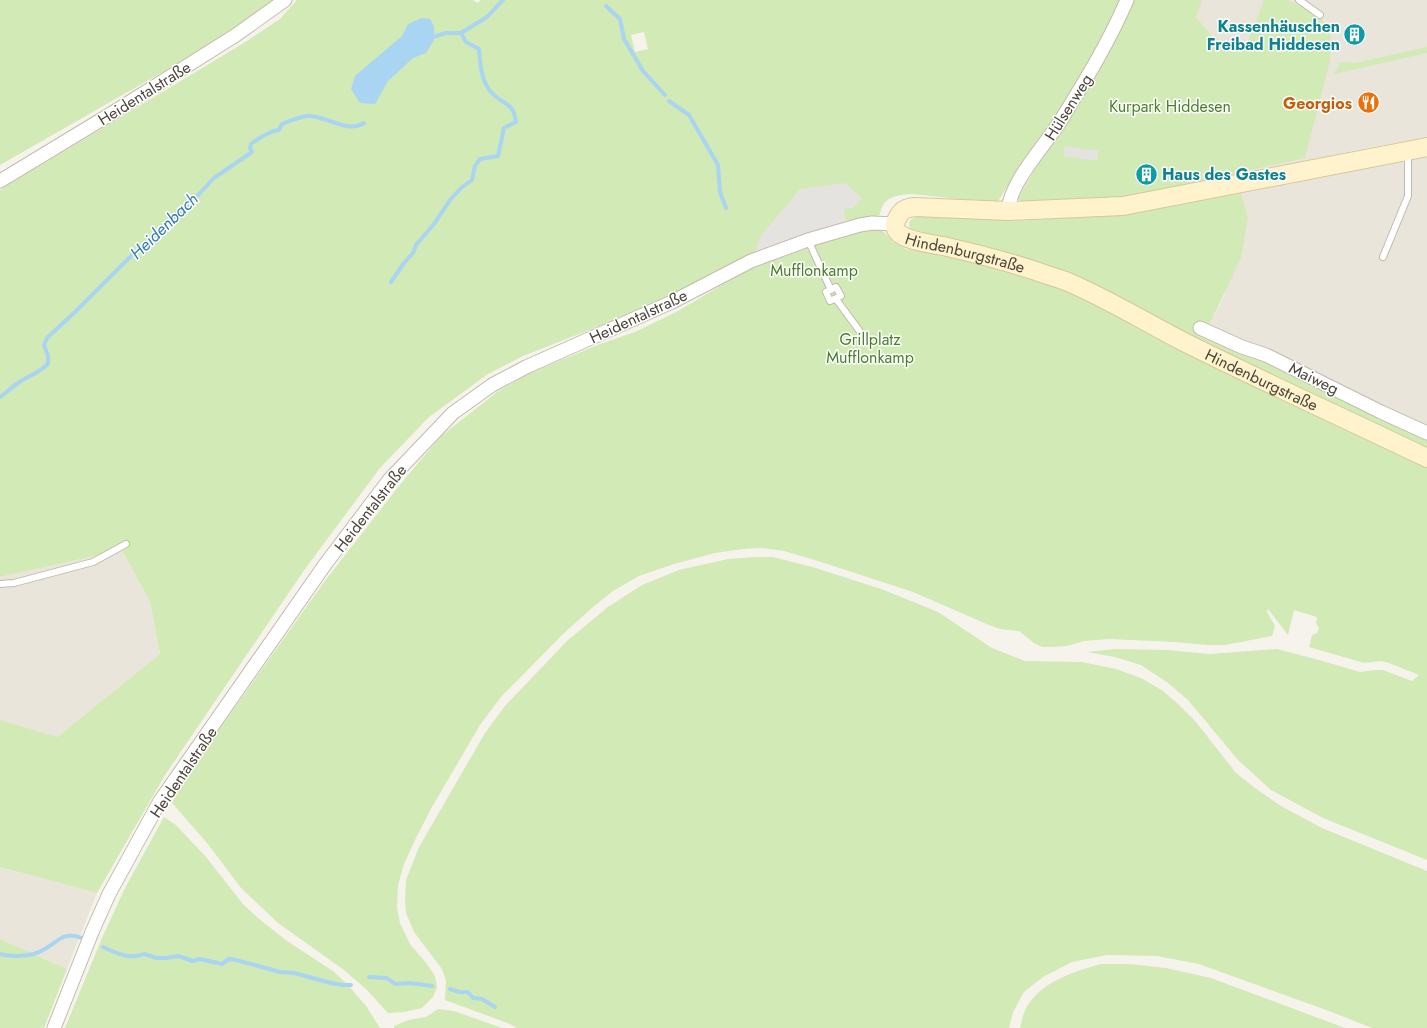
<svg xmlns="http://www.w3.org/2000/svg" width="1427" height="1028" font-family="Jost,sans-serif">
<style>
.residential{fill:#eae5da}
.green{fill:#d2eab5;fill-rule:evenodd}
.parking{fill:#e5e3e0}
.water{fill:#a9d4f2}
.lines{fill:none;stroke-linecap:round;stroke-linejoin:round}
.stream{stroke:#a9d4f2;stroke-width:4}
.service-casing{stroke:#c2bbae;stroke-width:8}
.minor-casing{stroke:#c2bbae;stroke-width:15}
.secondary-casing{stroke:#d6c79b;stroke-width:20}
.service{stroke:#fff;stroke-width:6}
.minor{stroke:#fff;stroke-width:13}
.secondary{stroke:#fff3cd;stroke-width:18}
.labels{text-anchor:middle;stroke-width:3;stroke-linejoin:round;paint-order:stroke}
.culture-label{font-size:16px;font-weight:bold;fill:#0d838f;stroke:#fff;text-anchor:end}
.street-label{font-size:16px;fill:#4b4439;stroke:#fff}
.food-label{font-size:16px;font-weight:bold;fill:#c56008;stroke:#fff;text-anchor:end}
.park-label{font-size:16px;fill:#4a7f2a;stroke:#fff}
.water-label{font-size:17px;font-style:italic;fill:#2e7ab2;stroke:#fff}
</style>
<rect width="100%" height="100%" fill="#f6f3ec"/>
<!-- residential -->
<g class="residential">
<polygon points="1133,0 1427,0 1427,137 1367,148 1129,197 1021,201 1018,199 1022,189 1060,132 1114,44"/>
<polygon points="1427,157 1427,437 1205,334 1224,296 1248,217 1241,193"/>
<polygon points="122,550 150,602 160,654 57,737 0,832 0,577"/>
<polygon points="0,867 97,893 67,969 0,939"/>
</g>
<!-- green -->
<g class="green">
<polygon points="0,0 278,0 236,30 0,165"/>
<path d="M297 0H473L478 3 481 0H1122C1102 40 1080 79 1056 117 1038 147 1015 173 997 203L911 194C896 195 882 197 880 215L846 223 843 209 861 198 753 258 715 271 671 298 523 356 488 374 429 417 380 468 305 569 165 775 97 893 0 867V720L57 737 160 654 150 602 122 550 0 577V190L247 41 280 19ZM644 32 648 49 635 52 631 35Z"/>
<polygon points="1133,0 1202,0 1196,17 1213,37 1245,50 1264,0 1288,0 1317,15 1323,21 1331,37 1330,61 1305,158 1129,197 1021,201 1018,199 1043,155 1060,132 1114,44"/>
<polygon points="1427,47 1427,53 1334,74 1341,62 1355,63"/>
<path d="M1241 193 1248 217 1241 258 1205 334 1262 357 1427 437V449L1186 337 1114 298 914 234C903 221 912 217 925 215L1004 219 1010 221 1124 215Z"/>
<polygon points="876,228 884,232 893,242 906,249 975,260 1063,288 1427,466 1427,860 1323,818 1271,790 1238,760 1188,700 1168,683 1141,665 1115,657 1087,652 1115,649 1168,650 1210,654 1277,649 1319,660 1360,672 1375,670 1383,670 1412,681 1419,675 1389,663 1381,661 1364,663 1309,647 1312,635 1317,633 1319,628 1316,623 1317,617 1294,610 1288,635 1268,609 1267,612 1275,626 1272,636 1225,645 1208,645 1175,642 1109,639 1084,641 1067,646 1053,647 1042,647 1034,643 1019,631 1000,629 989,625 913,592 818,561 784,551 763,548 743,549 715,553 674,564 639,576 613,591 593,607 563,634 501,697 480,725 432,807 417,836 404,864 398,885 397,908 400,923 410,944 427,964 435,976 437,987 433,997 422,1008 404,1012 388,1013 367,990 344,970 278,923 241,888 207,843 172,803 184,779 324,582 399,486 440,437 497,392 530,373 600,344 635,332 678,311 745,271 847,234"/>
<polygon points="756,557 773,557 816,568 884,590 938,612 992,648 1025,661 1082,662 1116,669 1141,678 1163,691 1178,704 1196,722 1236,773 1255,788 1281,806 1322,828 1427,871 1427,1028 1372,1028 1329,1011 1199,964 1157,956 1107,955 1072,962 1043,977 1024,992 1013,1012 1009,1028 517,1028 510,1024 445,1000 446,981 442,969 414,932 406,913 405,898 406,880 419,847 485,733 505,706 568,640 608,607 642,585 679,570 728,559"/>
<polygon points="164,817 176,825 206,857 243,904 258,918 287,941 333,971 348,985 366,1006 380,1028 65,1028 102,938 125,888"/>
<polygon points="0,939 67,969 44,1028 0,1028"/>
<path d="M1101 964H1130L1166 968 1211 978 1345 1028H1020C1022 1020 1024 1009 1030 1002 1046 980 1076 971 1101 964Z"/>
<polygon points="438,1009 454,1011 502,1028 394,1028 394,1026 408,1020 426,1017"/>
</g>
<!-- parking -->
<g class="parking">
<polygon points="1064,146 1099,151 1097,161 1064,156"/>
<polygon points="845,183 862,198 853,208 843,209 846,223 753,258 760,237 800,189"/>
</g>
<!-- water -->
<polygon class="water" points="422,18 430,19 434,26 434,40 426,53 413,58 388,81 375,104 360,103 351,89 355,76 402,36 408,24"/>
<g class="lines">
<!-- stream -->
<g class="stream">
<polyline points="606,6 620,19 624,39 643,71 665,95"/>
<polyline points="430,38 446,33 461,33 487,17 503,0"/>
<polyline points="669,101 689,115 718,165 720,192 726,208"/>
<path d="M391 282 404 263 413 253 416 245 434 224 450 200 461 188 472 180 475 166 480 159 498 156 504 128 516 122C513 101 504 106 492 93 481 82 480 63 479 49L466 42 461 33"/>
<path d="M0 397C6 393 12 387 18 383 28 376 39 373 48 364V356L44 345 47 338 77 310 125 262 161 228 182 212 214 178 252 152 250 148 251 144C259 138 269 131 279 130L282 124C290 121 299 117 307 116 326 115 346 134 364 123"/>
<path d="M103 947C116 953 130 960 144 954L157 958H166L178 956 193 961 200 959 222 964 229 959 236 960 280 972 294 973 331 983 343 985H351"/>
<path d="M0 954C12 957 32 957 43 950 59 942 61 931 82 938"/>
<polyline points="369,977 387,978 395,984 410,983 432,986"/>
<polyline points="450,989 459,992 468,992 473,998 482,999 495,1007"/>
</g>
<defs>
<g id="service">
<polyline points="1299,0 1320,15"/>
<polyline points="808,240 831,290"/>
<polyline points="1383,257 1408,196 1408,152"/>
<polygon points="836,287 841,296 830,301 826,292"/>
<polyline points="836,299 864,337"/>
<polyline points="0,584 14,583 93,562 126,544"/>
</g>
<g id="minor">
<polyline points="0,181 109,115 236,35 285,0"/>
<path d="M1008 211C1010 181 1045 146 1061 120 1085 81 1109 42 1127 0"/>
<polyline points="1200,328 1242,347 1266,355 1381,412 1427,433"/>
<polyline points="54,1028 92,932 109,894 160,801 324,566 389,480 453,413 492,385 526,367 672,302 751,261 808,240 860,225 872,223 895,224"/>
</g>
<g id="secondary">
<path id="s1" d="M1427 147 1123 206 1008 211 915 207C907 208 902 209 898 217 883 240 930 243 943 246 975 253 1005 261 1036 271 1046 275 1058 278 1068 282 1108 299 1145 322 1184 342 1264 382 1346 419 1427 458"/>
</g>
</defs>
<!-- service casing -->
<use href="#service" class="service-casing"/>
<!-- minor casing -->
<use href="#minor" class="minor-casing"/>
<!-- secondary casing -->
<use href="#secondary" class="secondary-casing"/>
<!-- service -->
<use href="#service" class="service"/>
<!-- minor -->
<use href="#minor" class="minor"/>
<!-- secondary -->
<use href="#secondary" class="secondary"/>
</g>
<!-- icons -->
<defs>
<symbol id="building-disc" viewBox="-11 -11 22 22"><circle r="9.5" fill="#0f9aa8" stroke="#fff"/><path d="M-4-6H4V6H1V3H-1V6H-4ZM-2.5-4.3h1.7v1.8h-1.7ZM.8-4.3h1.7v1.8H.8ZM-2.5-1h1.7V.8h-1.7ZM.8-1h1.7V.8H.8Z" fill="#fff"/></symbol>
<symbol id="restaurant-disc" viewBox="-11 -11 22 22"><circle r="9.5" fill="#e8710a" stroke="#fff"/><path d="M-5-6h1v4h1v-4h1v4h1v-4h1v5L-1.5 .5V6h-2V.5L-5-1ZM5-6V6H3V1.5H1.5Q1.5-4 5-6Z" fill="#fff"/></symbol>
</defs>
<g fill-rule="evenodd">
<use href="#building-disc" x="1342" y="22" width="25" height="25"/>
<use href="#restaurant-disc" x="1356" y="90" width="25" height="25"/>
<use href="#building-disc" x="1134" y="162" width="25" height="25"/>
</g>
<g class="labels">
<!-- culture labels -->
<g class="culture-label">
<text x="1340" y="32">Kassenhäuschen<tspan x="1340" dy="18">Freibad Hiddesen</tspan></text>
<text x="1162" y="180" text-anchor="start">Haus des Gastes</text>
</g>
<!-- street labels -->
<g class="street-label">
<text transform="translate(144 93) rotate(-32)" y="6">Heidentalstraße</text>
<text transform="translate(1068 107) rotate(-58)" y="6">Hülsenweg</text>
<text dy="6" stroke="none"><textPath href="#s1" startOffset="626">Hindenburgstraße</textPath></text>
<text transform="translate(638 316) rotate(-25)" y="6">Heidentalstraße</text>
<text transform="translate(1314 378) rotate(26)" y="6">Maiweg</text>
<text dy="6" stroke="none"><textPath href="#s1" startOffset="950">Hindenburgstraße</textPath></text>
<text transform="translate(370 508) rotate(-52)" y="6">Heidentalstraße</text>
<text transform="translate(183 772) rotate(-56)" y="6">Heidentalstraße</text>
</g>
<!-- food labels -->
<g class="food-label">
<text x="1352" y="109">Georgios</text>
</g>
<!-- park labels -->
<g class="park-label">
<text x="1170" y="112">Kurpark Hiddesen</text>
<text x="814" y="276">Mufflonkamp</text>
<text x="870" y="345">Grillplatz<tspan x="870" dy="18">Mufflonkamp</tspan></text>
</g>
<!-- water labels -->
<g class="water-label">
<text transform="translate(164 226) rotate(-44)" y="6">Heidenbach</text>
</g>
</g>
</svg>
